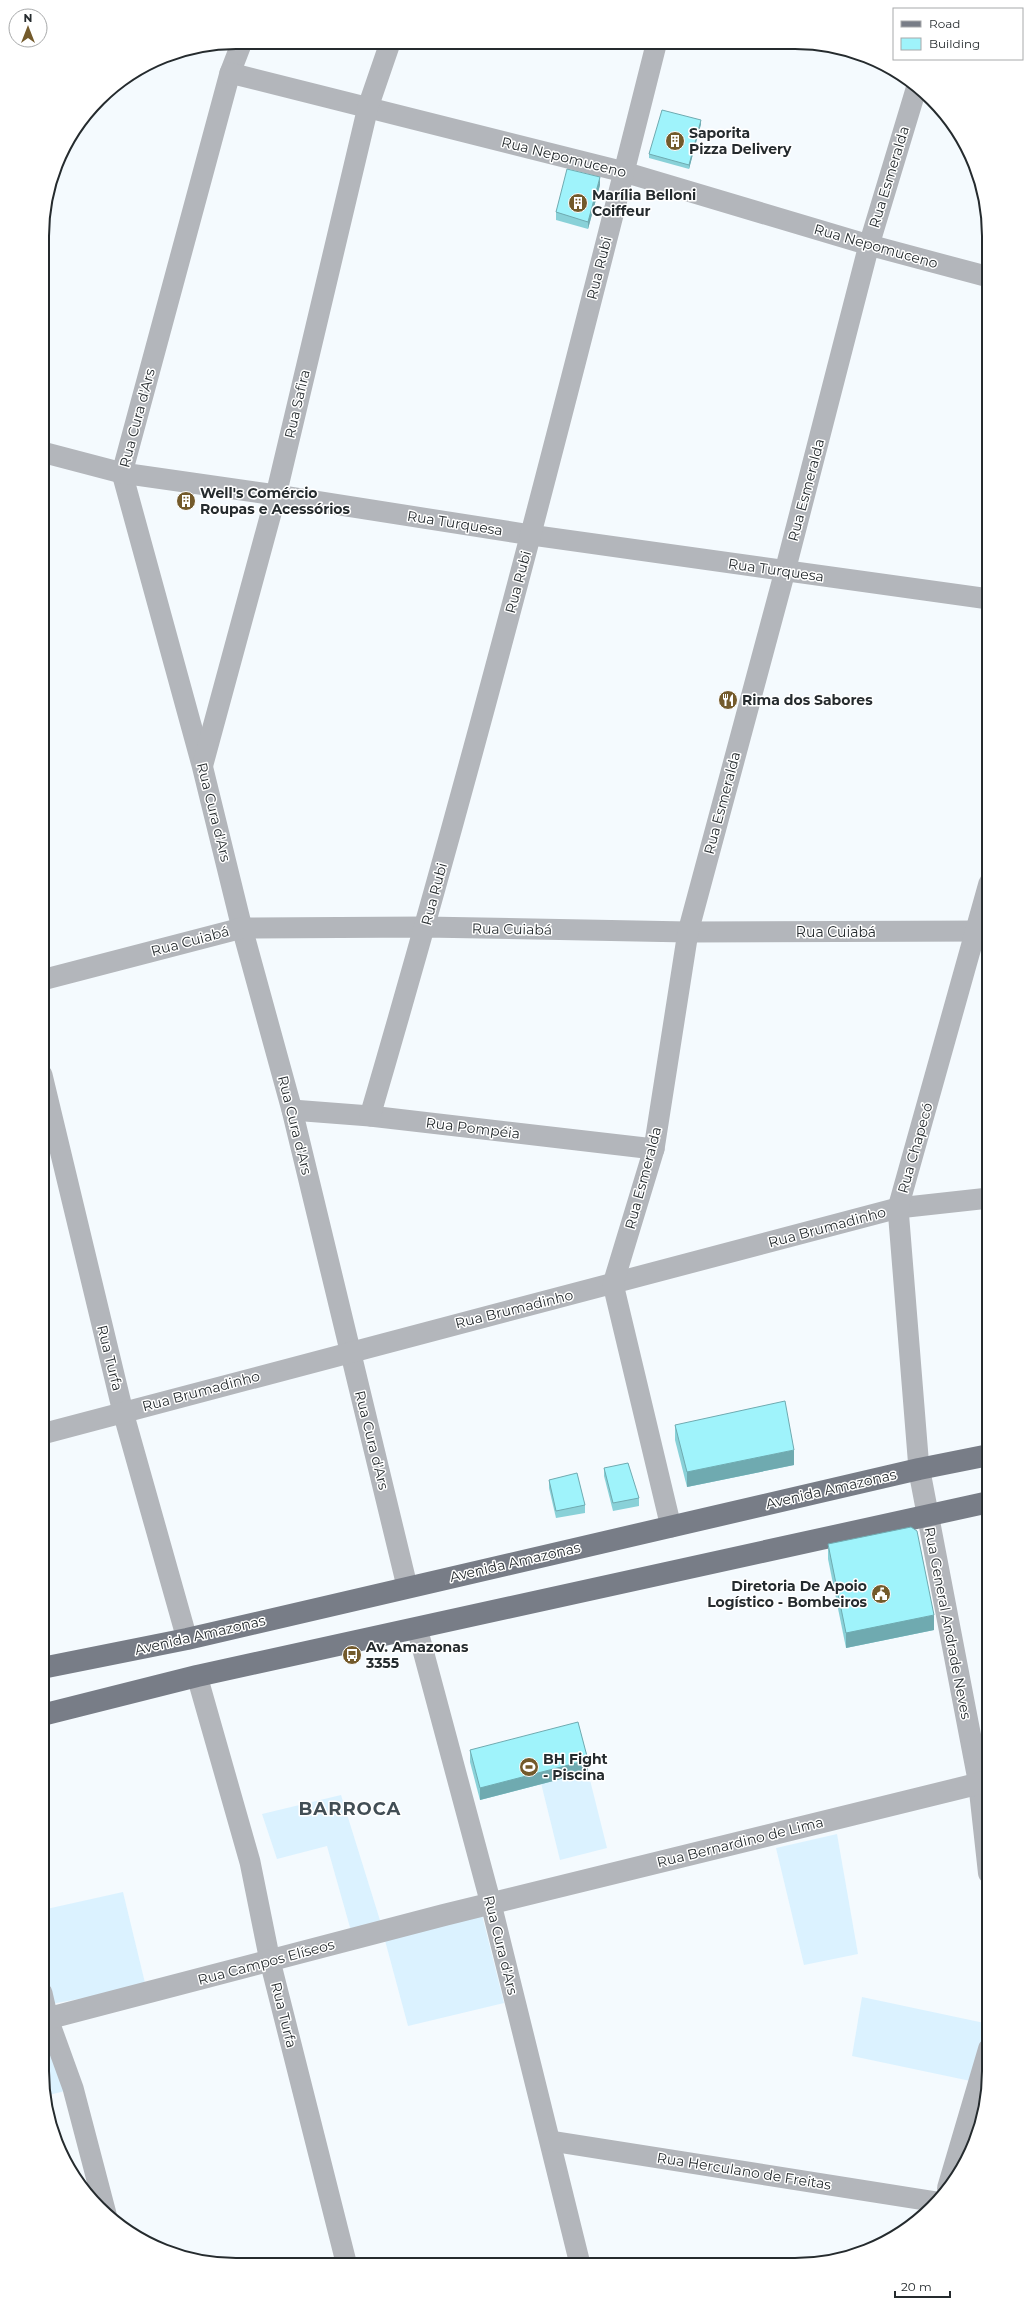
<svg xmlns="http://www.w3.org/2000/svg" width="1031" height="2307" font-family="Montserrat,sans-serif">
<style>
.built{fill:#dbf2ff}
.lines{fill:none;stroke-linecap:round;stroke-linejoin:round}
.minor{stroke:#b3b6bb;stroke-width:21}
.tertiary{stroke:#b3b6bb;stroke-width:22}
.primary{stroke:#787d87;stroke-width:22}
.wall{fill:#89d1d8}
.shaded-wall{fill:#6faab0}
.building{fill:#9ff3fb;stroke:#6faab0}
.labels{text-anchor:middle;stroke-width:3;stroke-linejoin:round;paint-order:stroke}
.poi-label{font-size:14px;font-weight:bold;fill:#252b2e;stroke:#fff;text-anchor:start}
.street-label{font-size:14px;fill:#252b2e;stroke:#fff}
.district-label{font-size:18px;font-weight:bold;letter-spacing:1px;fill:#424e55;stroke:#fff}
.rim{fill:none;stroke:#252b2e;stroke-width:2}
</style>
<rect width="100%" height="100%" fill="#f4fafe"/>
<!-- built -->
<g class="built">
<polygon points="588,1772 607,1848 560,1860 541,1783"/>
<polygon points="341,1795 383,1930 353,1938 327,1846 277,1859 262,1814"/>
<polygon points="837,1834 858,1954 804,1965 776,1848"/>
<polygon points="123,1892 146,1987 51,2004 42,1967 42,1910"/>
<polygon points="480,1907 504,2003 408,2026 383,1933"/>
<polygon points="862,1997 989,2024 989,2047 980,2083 852,2056"/>
<polygon points="42,2028 65,2091 45,2096 42,2071"/>
</g>
<g class="lines">
<!-- minor -->
<g class="minor">
<polyline points="242,42 230,73 122,473 202,765 242,928 292,1110 407,1586"/>
<polyline points="230,73 624,172 869,245 989,277"/>
<polyline points="42,452 122,473 276,495 531,535 989,599"/>
<polyline points="203,764 276,495 368,107 390,43"/>
<polyline points="42,980 242,928 425,927 688,932 989,931"/>
<polyline points="42,1075 123,1412 187,1639"/>
<polyline points="292,1110 370,1116 654,1149"/>
<path d="M370 1116C474 761 566 403 656 45"/>
<polyline points="42,1434 898,1208 989,1198"/>
<polyline points="919,1469 898,1208 989,883"/>
<polyline points="671,1527 613,1284 654,1149 688,932 785,571 869,245 917,86"/>
<polyline points="417,1628 491,1904 580,2264"/>
<polyline points="197,1676 250,1862 270,1961 346,2262"/>
<polyline points="42,1993 48,2019 73,2088 106,2214"/>
<polyline points="551,2141 937,2202"/>
</g>
<!-- tertiary -->
<g class="tertiary">
<polyline points="919,1469 979,1782 989,1873"/>
<polyline points="42,2020 444,1915 989,1781"/>
<polyline points="948,2188 989,2049"/>
</g>
<!-- primary -->
<g class="primary">
<polyline points="42,1668 187,1639 919,1469 989,1455"/>
<polyline points="42,1715 197,1676 989,1502"/>
</g>
</g>
<!-- wall -->
<g class="wall">
<polygon points="701,124 689,169 649,158 649,154"/>
<polygon points="600,185 588,229 556,220 556,212"/>
<polygon points="675,1425 794,1465 687,1487 675,1440"/>
<polygon points="604,1468 639,1498 639,1506 613,1511 604,1476"/>
<polygon points="549,1480 585,1505 585,1513 556,1518 549,1488"/>
<polygon points="828,1544 934,1630 846,1648 828,1559"/>
<polygon points="470,1750 588,1772 480,1800 470,1762"/>
</g>
<!-- shaded-wall -->
<g class="shaded-wall">
<polygon points="701,120 701,124 689,169 689,165"/>
<polygon points="600,177 600,185 588,229 588,222"/>
<polygon points="794,1450 794,1465 687,1487 687,1472"/>
<polygon points="934,1615 934,1630 846,1648 846,1633"/>
<polygon points="588,1760 588,1772 480,1800 480,1788"/>
</g>
<!-- building -->
<g class="building">
<polygon points="662,110 701,120 689,165 649,154"/>
<polygon points="567,169 600,177 588,222 556,212"/>
<polygon points="785,1401 794,1450 687,1472 675,1425"/>
<polygon points="628,1463 639,1498 613,1503 604,1468"/>
<polygon points="577,1473 585,1505 556,1511 549,1480"/>
<polygon points="911,1527 917,1531 934,1615 846,1633 828,1544"/>
<polygon points="578,1722 588,1760 480,1788 470,1750"/>
</g>
<!-- icons -->
<defs>
<symbol id="building-disc" viewBox="-11 -11 22 22"><circle r="9.5" fill="#735a2b" stroke="#fff"/><path d="M-4-6H4V6H1V3H-1V6H-4ZM-2.5-4.3h1.7v1.8h-1.7ZM.8-4.3h1.7v1.8H.8ZM-2.5-1h1.7V.8h-1.7ZM.8-1h1.7V.8H.8Z" fill="#fff"/></symbol>
<symbol id="restaurant-disc" viewBox="-11 -11 22 22"><circle r="9.5" fill="#735a2b" stroke="#fff"/><path d="M-5-6h1v4h1v-4h1v4h1v-4h1v5L-1.5 .5V6h-2V.5L-5-1ZM5-6V6H3V1.5H1.5Q1.5-4 5-6Z" fill="#fff"/></symbol>
<symbol id="civic-disc" viewBox="-11 -11 22 22"><circle r="9.5" fill="#735a2b" stroke="#fff"/><path d="M-.6-6.5H3V-4.5H.6V-3L4-1V1h2V6H-6V1h2V-1L-.6-3ZM-1.2 2.5V6h2.4V2.5Z" fill="#fff"/></symbol>
<symbol id="bus-disc" viewBox="-11 -11 22 22"><circle r="9.5" fill="#735a2b" stroke="#fff"/><path d="M-5-6H5V4H4V6H2V4H-2V6H-4V4H-5ZM-3.5-4V0h7V-4ZM-3.5 1.2v1.5H-2V1.2ZM2 1.2v1.5H3.5V1.2Z" fill="#fff"/></symbol>
<symbol id="stadium-disc" viewBox="-11 -11 22 22"><circle r="9.5" fill="#735a2b" stroke="#fff"/><path d="M0-5a6.5 5 0 1 0 0 10a6.5 5 0 1 0 0-10ZM-3.5-1.8h7v3.6h-7Z" fill="#fff"/></symbol>
</defs>
<g fill-rule="evenodd">
<use href="#building-disc" x="664" y="130" width="22" height="22"/>
<use href="#building-disc" x="567" y="192" width="22" height="22"/>
<use href="#building-disc" x="175" y="490" width="22" height="22"/>
<use href="#restaurant-disc" x="717" y="689" width="22" height="22"/>
<use href="#civic-disc" x="870" y="1583" width="22" height="22"/>
<use href="#bus-disc" x="341" y="1644" width="22" height="22"/>
<use href="#stadium-disc" x="518" y="1756" width="22" height="22"/>
</g>
<g class="labels">
<!-- poi labels -->
<g class="poi-label">
<text x="689" y="138">Saporita<tspan x="689" dy="16">Pizza Delivery</tspan></text>
<text x="592" y="200">Marília Belloni<tspan x="592" dy="16">Coiffeur</tspan></text>
<text x="200" y="498">Well's Comércio<tspan x="200" dy="16">Roupas e Acessórios</tspan></text>
<text x="742" y="705">Rima dos Sabores</text>
<text x="867" y="1591" text-anchor="end">Diretoria De Apoio<tspan x="867" dy="16">Logístico - Bombeiros</tspan></text>
<text x="366" y="1652">Av. Amazonas<tspan x="366" dy="16">3355</tspan></text>
<text x="543" y="1764">BH Fight<tspan x="543" dy="16">- Piscina</tspan></text>
</g>
<!-- street labels -->
<g class="street-label">
<text transform="translate(564 157) rotate(14)" y="5">Rua Nepomuceno</text>
<text transform="translate(889 177) rotate(-73)" y="5">Rua Esmeralda</text>
<text transform="translate(876 246) rotate(16)" y="5">Rua Nepomuceno</text>
<text transform="translate(599 268) rotate(-76)" y="5">Rua Rubi</text>
<text transform="translate(297 404) rotate(-77)" y="5">Rua Safira</text>
<text transform="translate(137 418) rotate(-75)" y="5">Rua Cura d'Ars</text>
<text transform="translate(806 490) rotate(-75)" y="5">Rua Esmeralda</text>
<text transform="translate(455 523) rotate(9)" y="5">Rua Turquesa</text>
<text transform="translate(776 570) rotate(8)" y="5">Rua Turquesa</text>
<text transform="translate(518 582) rotate(-75)" y="5">Rua Rubi</text>
<text transform="translate(722 803) rotate(-75)" y="5">Rua Esmeralda</text>
<text transform="translate(214 812) rotate(76)" y="5">Rua Cura d'Ars</text>
<text transform="translate(434 894) rotate(-75)" y="5">Rua Rubi</text>
<text transform="translate(512 929) rotate(1)" y="5">Rua Cuiabá</text>
<text x="836" y="937">Rua Cuiabá</text>
<text transform="translate(190 941) rotate(-15)" y="5">Rua Cuiabá</text>
<text transform="translate(295 1125) rotate(76)" y="5">Rua Cura d'Ars</text>
<text transform="translate(473 1128) rotate(7)" y="5">Rua Pompéia</text>
<text transform="translate(915 1148) rotate(-74)" y="5">Rua Chapecó</text>
<text transform="translate(643 1178) rotate(-75)" y="5">Rua Esmeralda</text>
<text transform="translate(827 1227) rotate(-15)" y="5">Rua Brumadinho</text>
<text transform="translate(514 1309) rotate(-14)" y="5">Rua Brumadinho</text>
<text transform="translate(110 1358) rotate(76)" y="5">Rua Turfa</text>
<text transform="translate(201 1391) rotate(-15)" y="5">Rua Brumadinho</text>
<text transform="translate(372 1440) rotate(76)" y="5">Rua Cura d'Ars</text>
<text transform="translate(831 1489) rotate(-13)" y="5">Avenida Amazonas</text>
<text transform="translate(515 1562) rotate(-13)" y="5">Avenida Amazonas</text>
<text transform="translate(948 1623) rotate(79)" y="5">Rua General Andrade Neves</text>
<text transform="translate(200 1635) rotate(-13)" y="5">Avenida Amazonas</text>
<text transform="translate(740 1842) rotate(-14)" y="5">Rua Bernardino de Lima</text>
<text transform="translate(501 1945) rotate(76)" y="5">Rua Cura d'Ars</text>
<text transform="translate(266 1962) rotate(-15)" y="5">Rua Campos Elíseos</text>
<text transform="translate(284 2015) rotate(76)" y="5">Rua Turfa</text>
<text transform="translate(744 2171) rotate(9)" y="5">Rua Herculano de Freitas</text>
</g>
<!-- district labels -->
<g class="district-label">
<text x="350" y="1815">BARROCA</text>
</g>
</g>
<!-- crop -->
<path d="M0 0H1031V2307H0ZM236 49H795A187 187 0 0 1 982 236V2071A187 187 0 0 1 795 2258H236A187 187 0 0 1 49 2071V236A187 187 0 0 1 236 49Z" fill="#fff" fill-rule="evenodd"/>
<path class="rim" d="M236 49H795A187 187 0 0 1 982 236V2071A187 187 0 0 1 795 2258H236A187 187 0 0 1 49 2071V236A187 187 0 0 1 236 49Z"/>
<!-- legend -->
<rect x="893" y="8" width="130" height="52" fill="#ffffff" stroke="#a8aaab"/>
<rect x="901" y="21" width="20" height="6" fill="#787d87" stroke="#a8aaab"/>
<text x="929" y="28" font-size="12" fill="#252b2e">Road</text>
<rect x="901" y="38" width="20" height="12" fill="#9ff3fb" stroke="#a8aaab"/>
<text x="929" y="48" font-size="12" fill="#252b2e">Building</text>
<!-- north arrow -->
<g transform="translate(28 28)"><circle r="19" fill="#ffffff" stroke="#a8aaab"/>
<path d="M0-3L7 15L0 10L-7 15Z" fill="#735a2b"/>
<text y="-6" font-size="11" font-weight="bold" text-anchor="middle" fill="#252b2e">N</text>
</g>
<!-- scale -->
<path d="M895 2291v6h55v-6" fill="none" stroke="#252b2e" stroke-width="2"/>
<text x="901" y="2291" font-size="12" fill="#252b2e" stroke="#ffffff" stroke-width="3" paint-order="stroke">20 m</text>
</svg>
